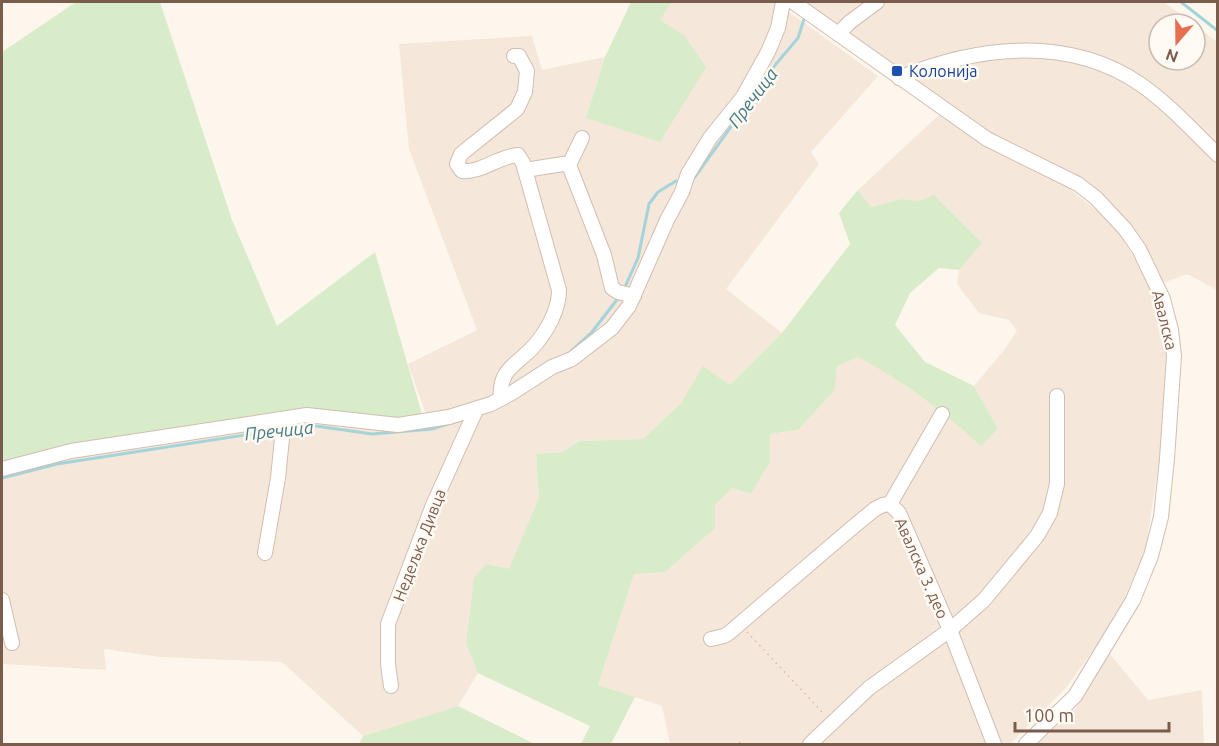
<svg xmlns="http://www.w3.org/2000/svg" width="1219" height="746" font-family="Ubuntu,sans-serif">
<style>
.residential{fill:#f5e8da}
.green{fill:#d8ecc9}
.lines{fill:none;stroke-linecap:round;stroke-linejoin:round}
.stream{stroke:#a5d3da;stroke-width:3}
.minor-casing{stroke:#d1beb0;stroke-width:16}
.path{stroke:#d9b8a5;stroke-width:1.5;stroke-dasharray:1.5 4.5;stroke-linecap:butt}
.minor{stroke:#fff;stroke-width:14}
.transit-dot{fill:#1a4fb4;stroke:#fffaf3;stroke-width:2}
.labels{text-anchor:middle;stroke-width:5;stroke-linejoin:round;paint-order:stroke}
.transit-label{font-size:16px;fill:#164399;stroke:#fffaf3;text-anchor:start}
.street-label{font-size:16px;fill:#7a5c4d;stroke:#fffaf3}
.water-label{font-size:18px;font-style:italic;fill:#437c86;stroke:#fffaf3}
</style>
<rect width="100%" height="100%" fill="#fdf6ec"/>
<!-- residential -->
<g class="residential">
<polygon points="672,2 775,2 878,76 811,152 819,164 726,289 782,333 730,385 703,367 681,403 643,439 579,441 562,452 536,455 539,497 509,570 466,644 478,673 458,706 363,736 282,662 160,657 104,649 106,670 3,664 2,666 2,470 262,427 429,423 408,364 477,330 409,149 399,44 532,36 542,70 605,57 586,118 684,35 660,20"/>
<polygon points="803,2 1164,2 1193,24 1159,24 1159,60 1195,60 1195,25 1217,42 1217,290 1187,274 1163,283 1110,210 982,131"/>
<polygon points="940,114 999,152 1066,186 1116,226 1155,295 1167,353 1162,443 1145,552 1115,619 1066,688 1010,744 670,744 662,706 598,685 634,573 715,505 732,488 751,494 770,462 770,434 798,430 835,390 837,366 857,356 882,369 956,422 981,446 998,429 974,386 1005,349 1017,331 1009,320 979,313 957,284 959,270 981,243 920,202 901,199 871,207 858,190"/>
<polygon points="1109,653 1148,700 1202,690 1204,744 1037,744 1077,707"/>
</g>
<!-- green -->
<g class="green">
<polygon points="76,2 160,2 232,220 277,326 375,252 424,421 284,419 2,470 2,52"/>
<polygon points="631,2 672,2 660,20 684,35 706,67 660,142 586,118 605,57"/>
<path d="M858 190 871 207 901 199 920 201 934 195 982 243 959 270 939 268 910 293 895 325 925 362 974 386 998 429 981 446C944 412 902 380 858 357L837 366 835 390 798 430 770 434V462L751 494 732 488 715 505V528L665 572 634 574 598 685 635 697 611 744H581L590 726 478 673 466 644 474 578 486 564 509 569 539 497 536 454 562 452 579 441 643 439 681 403 703 366 730 385 782 333 850 244 839 213Z"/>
<polygon points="458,706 535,744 359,744 363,736"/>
</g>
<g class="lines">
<!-- stream -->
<g class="stream">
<polyline points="1181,2 1218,31"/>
<polyline points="695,177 776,64 798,38 805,16"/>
<polyline points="624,289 638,258 649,204 658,192 676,181"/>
<polyline points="570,352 592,332 619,297"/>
<polyline points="287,429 309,425 372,434 432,429 461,420"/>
<polyline points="2,478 57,464 277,430"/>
</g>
<defs>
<g id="minor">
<polyline points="793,2 987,139 1078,184 1096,198 1125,229 1139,249 1163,299 1171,330 1174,356 1167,459 1161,517 1151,556 1133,600 1075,696 1026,744"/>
<polyline points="838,34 850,22 877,2"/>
<path d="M899 78C976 46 1068 35 1140 84 1169 104 1193 131 1218 155"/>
<polyline points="569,165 582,138"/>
<polyline points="525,170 563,164 569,165 604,255 612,288 618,292 634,296"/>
<path d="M501 399C498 369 517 365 534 346 547 331 559 310 559 290L523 163 518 155C498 156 482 173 462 171L457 164 461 154 517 109 525 92 527 71 519 56H514"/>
<polyline points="2,469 71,451 307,415 398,425 449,417 491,404 510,394 552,367 572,359 612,328 629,306 667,220 682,192 688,174 710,138 743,97 768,52 778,28 783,2"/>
<polyline points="890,504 942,414"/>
<polyline points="265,553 278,478 284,419"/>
<polyline points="2,600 12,643"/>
<polyline points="711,639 724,636 729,633 853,527 875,509 883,505 890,504 899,513 950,630 994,744"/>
<polyline points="391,686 388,664 388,624 433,505 476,410"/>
<polyline points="810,744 869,688 950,630 984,600 1037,536 1050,513 1057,484 1057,396"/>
</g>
</defs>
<!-- minor casing -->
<use href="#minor" class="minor-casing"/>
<!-- path -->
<g class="path">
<polyline points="747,632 824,714"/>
<polyline points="739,742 741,744"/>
</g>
<!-- minor -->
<use href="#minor" class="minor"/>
</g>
<!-- markers -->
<rect class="transit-dot" x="891" y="65" width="12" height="12" rx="3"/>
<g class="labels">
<!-- transit labels -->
<g class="transit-label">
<text x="909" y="77">Колонија</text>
</g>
<!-- street labels -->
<g class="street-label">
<text transform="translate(1165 320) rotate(76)" y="6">Авалска</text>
<text transform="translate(419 545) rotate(-69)" y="6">Недељка Дивца</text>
<text transform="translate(922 568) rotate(66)" y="6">Авалска 3. део</text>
</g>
<!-- water labels -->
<g class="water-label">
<text transform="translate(753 98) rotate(-53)" y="6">Пречица</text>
<text transform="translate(279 431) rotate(-6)" y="6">Пречица</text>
</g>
</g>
<!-- border -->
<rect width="1219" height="746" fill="none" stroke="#7a5c4d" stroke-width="6"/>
<!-- north arrow -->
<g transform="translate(1177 42) rotate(200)"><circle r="28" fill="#fffaf3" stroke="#cabbb1" stroke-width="1.5"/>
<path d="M0-4.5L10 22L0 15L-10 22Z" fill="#e76f51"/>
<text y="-9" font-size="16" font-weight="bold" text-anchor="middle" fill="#7a5c4d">N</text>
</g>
<!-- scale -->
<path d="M1015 722v9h154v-9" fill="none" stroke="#7a5c4d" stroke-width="3"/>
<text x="1024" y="722" font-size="18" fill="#7a5c4d" stroke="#fffaf3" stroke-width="4.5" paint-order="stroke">100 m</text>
</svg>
